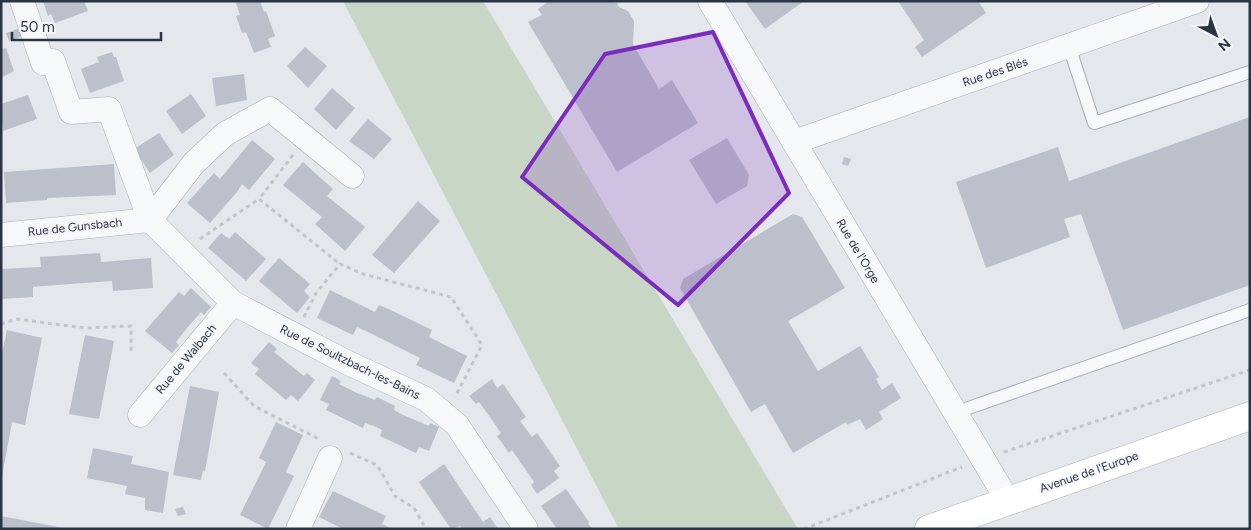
<svg xmlns="http://www.w3.org/2000/svg" width="1251" height="530" font-family="Figtree,sans-serif">
<style>
.green{fill:#c9d6c5}
.building{fill:#bbc0ca}
.lines{fill:none;stroke-linecap:round;stroke-linejoin:round}
.lane-casing{stroke:#a9aeb7;stroke-width:14}
.street-casing{stroke:#a9aeb7;stroke-width:25}
.secondary-casing{stroke:#a9aeb7;stroke-width:29}
.path{stroke:#c2c5cb;stroke-width:3;stroke-dasharray:4 4;stroke-linecap:butt}
.lane{stroke:#f7f8fa;stroke-width:12}
.street{stroke:#f7f8fa;stroke-width:24}
.secondary{stroke:#fff;stroke-width:28}
.marked{fill:#7b2cbf;fill-opacity:0.2;stroke:#7b2cbf;stroke-width:4;stroke-linejoin:round}
.labels{text-anchor:middle;stroke-width:4;stroke-linejoin:round;paint-order:stroke}
.street-label{font-size:12px;fill:#2b3445;stroke:#f4f6f9}
</style>
<rect width="100%" height="100%" fill="#e4e7ec"/>
<!-- green -->
<polygon class="green" points="343,1 483,1 798,529 619,529"/>
<!-- building -->
<g class="building">
<polygon points="43,1 84,1 88,11 55,23 51,14 48,16"/>
<polygon points="242,1 260,1 264,12 266,11 275,36 268,39 271,47 254,53 246,32 242,33 236,16 240,15 236,3"/>
<polygon points="549,1 608,1 617,3 619,7 628,11 634,21 633,44 659,89 672,80 698,123 617,172 528,22 542,15 538,9"/>
<polygon points="745,1 804,1 765,29"/>
<polygon points="898,1 978,1 986,13 922,57 915,47 924,40"/>
<polygon points="23,27 26,35 9,41 6,33"/>
<polygon points="305,47 327,66 308,88 287,66"/>
<polygon points="6,48 14,71 1,78 1,49"/>
<polygon points="112,52 114,57 116,57 124,81 90,93 81,69 99,62 97,57"/>
<polygon points="244,74 247,100 216,106 212,78"/>
<polygon points="332,88 355,108 336,130 314,109"/>
<polygon points="191,94 206,116 182,134 166,111"/>
<polygon points="28,95 37,119 3,131 1,104"/>
<polygon points="1250,117 1250,285 1123,330 1081,214 1064,219 1070,237 986,268 956,182 1058,147 1069,181"/>
<polygon points="368,119 392,139 374,159 349,141"/>
<polygon points="159,133 174,155 150,173 134,149"/>
<polygon points="727,138 749,175 747,186 716,204 689,160"/>
<polygon points="252,140 275,159 249,190 242,184 237,192 210,223 187,203 214,173 220,179"/>
<polygon points="844,157 851,159 848,166 842,164"/>
<polygon points="303,162 333,189 327,196 365,227 345,251 315,224 322,217 283,185"/>
<polygon points="114,164 116,195 47,198 47,200 6,203 4,172"/>
<polygon points="418,201 440,221 394,273 372,255"/>
<polygon points="793,214 802,217 845,288 788,321 818,371 860,346 879,377 876,379 882,390 892,383 901,398 879,412 883,419 866,430 860,419 847,425 846,422 793,453 765,404 751,412 680,288 683,279"/>
<polygon points="235,232 266,259 246,281 208,248 221,233 229,239"/>
<polygon points="100,253 101,262 151,258 153,288 113,291 112,281 43,286 33,287 33,297 1,299 1,269 41,267 40,257"/>
<polygon points="279,258 310,284 304,291 310,297 297,313 259,281"/>
<polygon points="191,288 211,307 204,315 201,312 188,327 176,342 179,345 172,353 145,331 179,292 184,296"/>
<polygon points="330,290 375,312 379,305 397,313 432,330 429,337 467,356 454,383 416,365 420,358 366,331 357,327 353,335 317,318"/>
<polygon points="7,330 42,338 25,425 12,422 2,477 1,349 3,349"/>
<polygon points="85,335 114,341 99,419 69,414"/>
<polygon points="269,342 277,349 274,352 304,376 307,373 315,380 298,401 291,395 286,400 255,374 259,369 251,363"/>
<polygon points="332,376 341,381 339,384 357,393 375,400 377,397 395,406 394,410 401,414 429,426 430,423 439,427 429,451 419,447 416,453 380,436 382,430 374,426 365,423 363,428 326,410 329,404 320,400"/>
<polygon points="492,379 497,388 503,384 526,417 520,421 532,437 537,433 560,466 554,471 559,478 537,494 531,485 534,482 512,450 509,453 497,436 501,433 490,417 479,402 476,404 469,396"/>
<polygon points="190,386 219,392 205,471 203,470 201,480 173,475"/>
<polygon points="276,422 303,435 286,472 294,476 268,529 240,515 266,462 259,458"/>
<polygon points="93,448 133,456 131,464 169,472 163,513 145,510 145,498 125,494 127,486 87,478"/>
<polygon points="444,464 483,522 490,517 498,529 463,529 460,526 451,529 419,482"/>
<polygon points="566,489 589,522 588,523 592,529 557,529 541,506"/>
<polygon points="333,491 386,516 382,524 392,529 343,529 319,517"/>
<polygon points="183,507 186,514 178,516 175,509"/>
<polygon points="1,516 64,528 64,529 1,529"/>
</g>
<g class="lines">
<defs>
<g id="lane">
<polyline points="1069,46 1094,123 1250,72"/>
<polyline points="954,413 1250,310"/>
</g>
<g id="street">
<polyline points="22,1 43,63 53,61 71,112 109,109 150,220 233,303 346,362 426,399 457,425 526,529"/>
<polyline points="710,1 1008,501"/>
<polyline points="794,142 1197,1"/>
<polyline points="150,220 194,163 225,134 270,109 352,176"/>
<polyline points="1,235 150,220"/>
<polyline points="140,415 233,303"/>
<polyline points="298,529 330,458"/>
</g>
<polyline id="secondary" points="929,529 1250,416"/>
</defs>
<!-- lane casing -->
<use href="#lane" class="lane-casing"/>
<!-- street casing -->
<use href="#street" class="street-casing"/>
<!-- secondary casing -->
<use href="#secondary" class="secondary-casing"/>
<!-- path -->
<g class="path">
<polyline points="293,155 259,199 340,264"/>
<polyline points="200,239 259,199"/>
<polyline points="304,317 316,293 340,264 363,274 451,297 482,345 455,397"/>
<polyline points="1,324 16,319 85,328 131,326 131,351"/>
<polyline points="224,373 254,406 321,440"/>
<polyline points="1004,452 1250,370"/>
<polyline points="350,453 377,465 395,496 414,508 426,529"/>
<polyline points="804,529 962,467"/>
</g>
<!-- lane -->
<use href="#lane" class="lane"/>
<!-- street -->
<use href="#street" class="street"/>
<!-- secondary -->
<use href="#secondary" class="secondary"/>
</g>
<!-- marked area -->
<path class="marked" d="M713 32 789 193 678 305 522 177 605 54Z"/>
<g class="labels">
<!-- street labels -->
<g class="street-label">
<text transform="translate(995 72) rotate(-19)" y="4">Rue des Blés</text>
<text transform="translate(75 227) rotate(-6)" y="4">Rue de Gunsbach</text>
<text transform="translate(858 251) rotate(59)" y="4">Rue de l'Orge</text>
<text transform="translate(186 359) rotate(-50)" y="4">Rue de Walbach</text>
<text transform="translate(350 362) rotate(26)" y="4">Rue de Soultzbach-les-Bains</text>
<text transform="translate(1089 472) rotate(-19)" y="4">Avenue de l'Europe</text>
</g>
</g>
<!-- border -->
<rect width="1251" height="530" fill="none" stroke="#2b3445" stroke-width="5"/>
<!-- north arrow -->
<g transform="translate(1216 35) rotate(139)" stroke="#f4f6f9" stroke-width="4" paint-order="stroke">
<path d="M0-4L9 19L0 12L-9 19Z" fill="#2b3445"/>
<text y="-8" font-size="14" font-weight="bold" text-anchor="middle" fill="#2b3445">N</text>
</g>
<!-- scale -->
<path d="M12 32v8h149v-8" fill="none" stroke="#2b3445" stroke-width="2.5"/>
<text x="20" y="32" font-size="15" fill="#2b3445" stroke="#f4f6f9" stroke-width="4" paint-order="stroke">50 m</text>
</svg>
